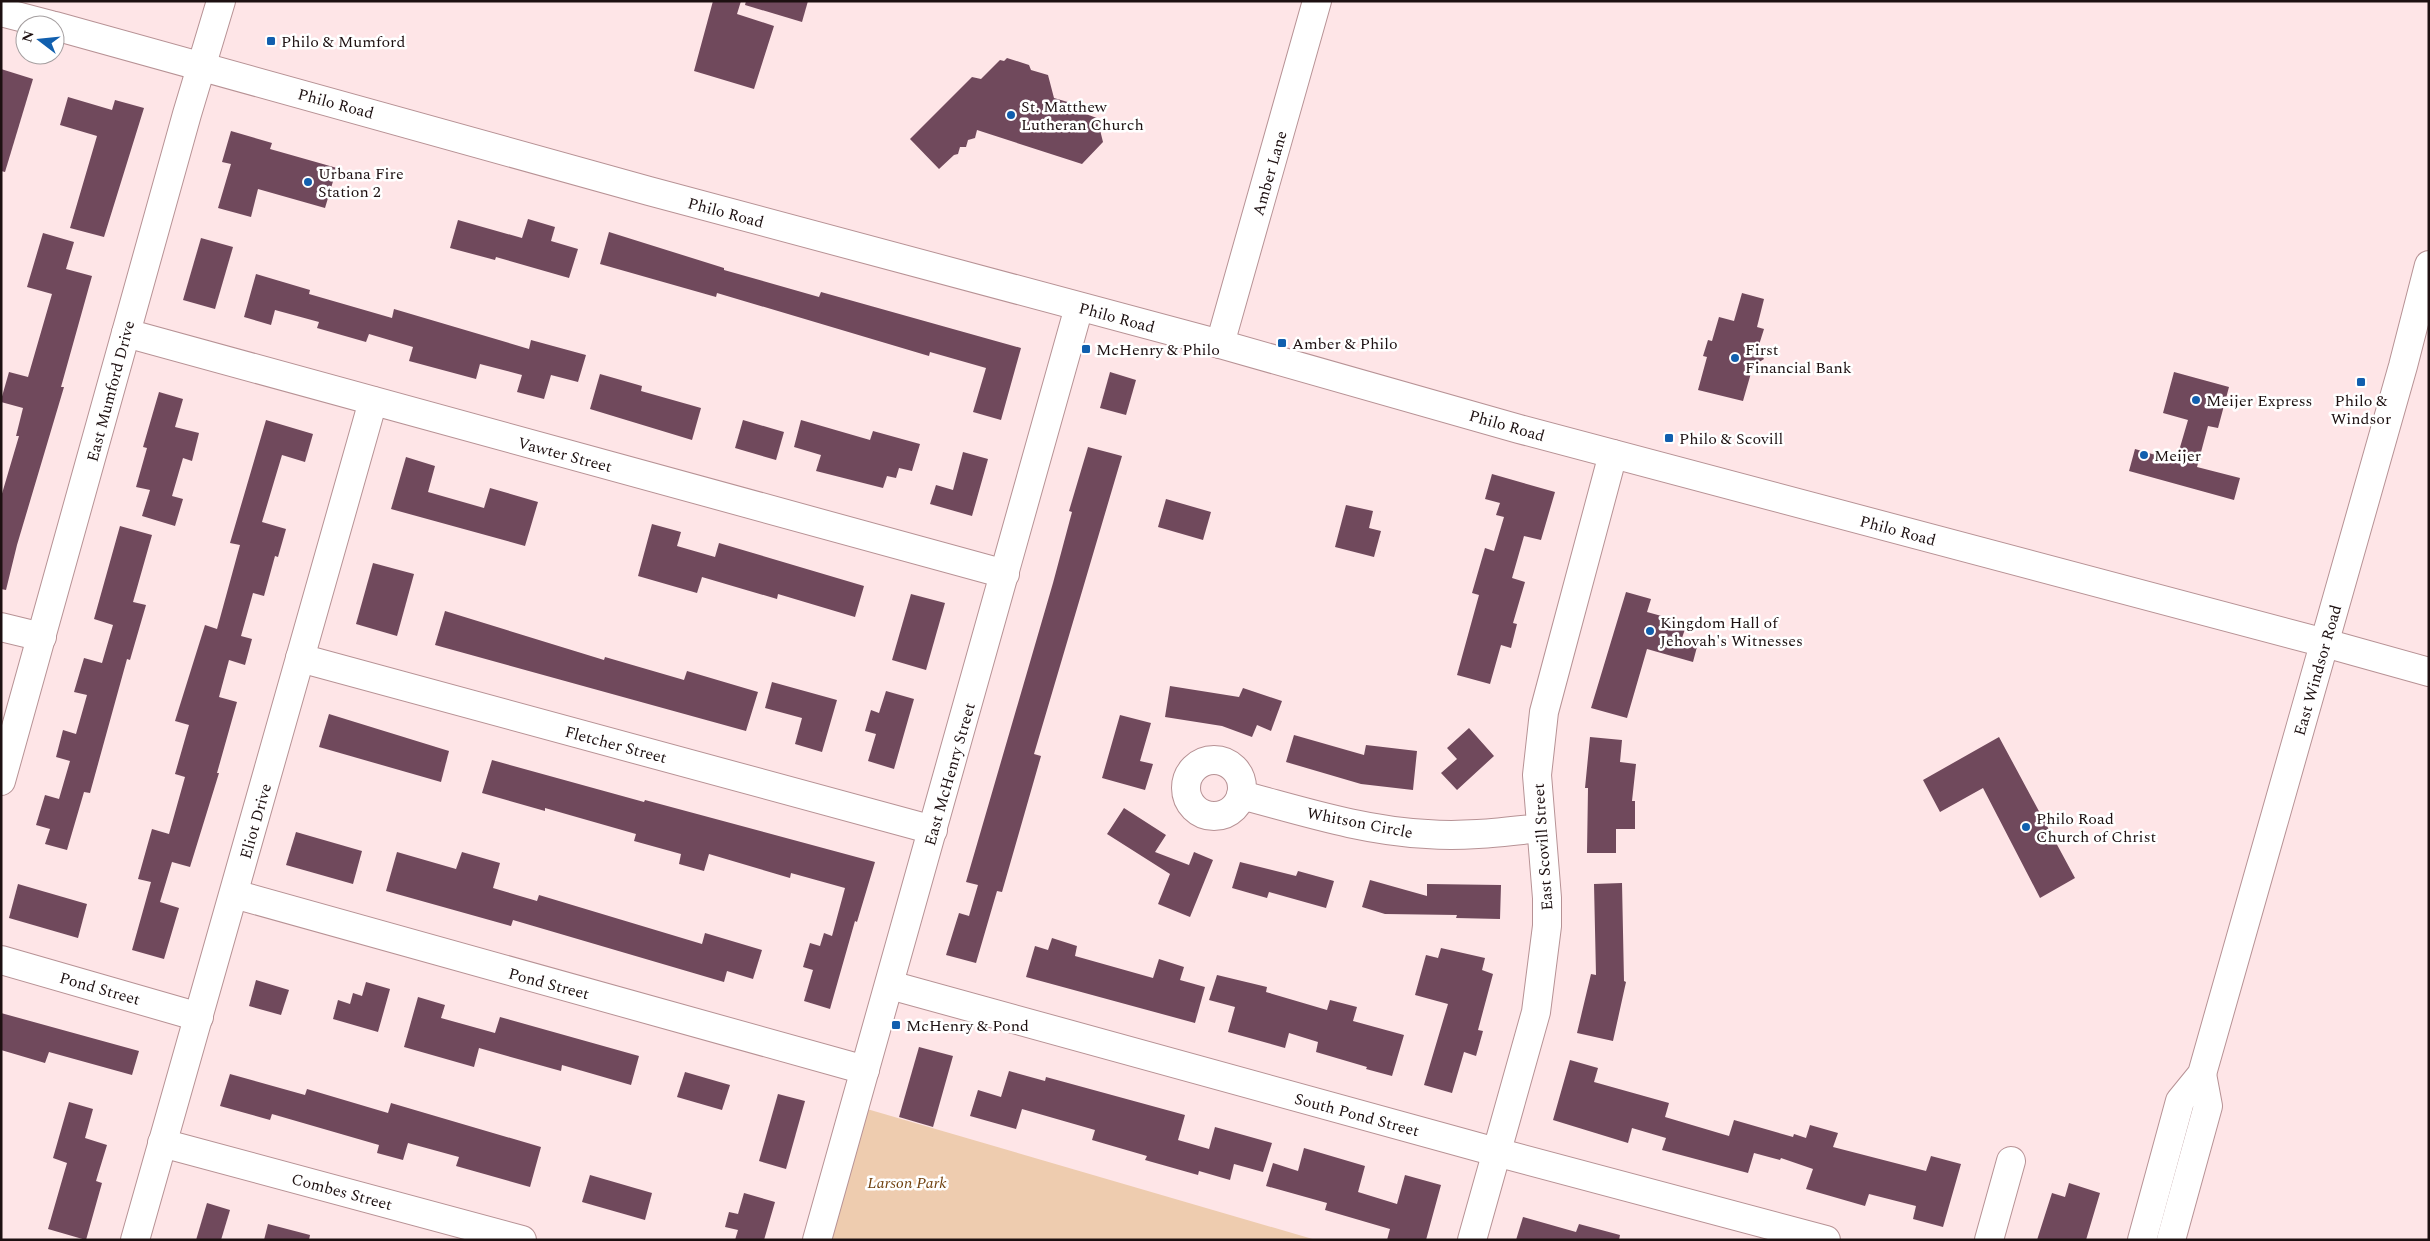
<svg xmlns="http://www.w3.org/2000/svg" width="2430" height="1241" font-family="Spectral,serif">
<style>
.green{fill:#eeccaf}
.building{fill:#70495c}
.lines{fill:none;stroke-linecap:round;stroke-linejoin:round}
.minor-casing{stroke:#b79295;stroke-width:30}
.major-casing{stroke:#b79295;stroke-width:30}
.minor{stroke:#fff;stroke-width:28}
.major{stroke:#fff;stroke-width:28}
.poi-dot{fill:#115fae;stroke:#fff;stroke-width:2}
.labels{text-anchor:middle;stroke-width:5;stroke-linejoin:round;paint-order:stroke}
.poi-label{font-size:16px;fill:#1d1011;stroke:#fff;text-anchor:start}
.street-label{font-size:16px;fill:#1d1011;stroke:#fff}
.park-label{font-size:16px;font-style:italic;fill:#70410f;stroke:#fff}
</style>
<rect width="100%" height="100%" fill="#fee5e7"/>
<!-- green -->
<polygon class="green" points="867,1109 1316,1240 829,1240"/>
<!-- building -->
<g class="building">
<polygon points="713,1 741,1 737,14 774,26 754,89 694,71"/>
<polygon points="746,1 808,1 802,22 745,5"/>
<polygon points="1007,58 1029,65 1031,70 1048,75 1054,98 1078,105 1080,112 1097,118 1103,142 1082,164 977,130 975,138 968,140 966,147 960,147 958,154 954,155 939,169 910,139 972,77 981,79 1000,60 1004,61"/>
<polygon points="1,69 33,79 5,172 1,171"/>
<polygon points="68,97 112,110 115,100 144,108 104,237 70,228 97,136 60,125"/>
<polygon points="231,131 272,143 270,149 337,168 325,208 258,189 251,217 218,208 231,164 222,162"/>
<polygon points="528,219 555,227 551,241 578,249 569,278 496,257 495,260 450,248 458,220 522,238"/>
<polygon points="609,232 724,268 724,270 819,297 821,292 1021,348 1001,420 973,412 986,368 930,352 929,356 717,293 716,297 600,264"/>
<polygon points="43,233 74,242 66,269 92,276 61,387 64,387 17,545 6,590 1,589 1,497 19,436 16,436 23,408 1,402 1,400 9,372 28,377 52,294 27,287"/>
<polygon points="201,238 233,247 215,309 183,300"/>
<polygon points="256,274 310,290 309,294 392,318 394,309 529,349 531,340 586,355 578,382 551,375 544,399 517,392 522,375 480,364 476,379 409,361 413,347 369,334 366,342 317,328 319,322 275,310 271,325 244,317"/>
<polygon points="1742,293 1764,299 1757,327 1764,329 1758,348 1764,359 1753,366 1743,401 1698,390 1707,357 1703,356 1708,340 1712,341 1719,317 1734,321"/>
<polygon points="1110,372 1136,380 1126,415 1100,408"/>
<polygon points="2174,372 2229,387 2218,428 2208,426 2197,467 2240,478 2234,500 2129,471 2135,449 2176,461 2188,420 2163,413"/>
<polygon points="600,374 642,386 641,391 701,408 692,440 590,409"/>
<polygon points="159,392 183,399 175,427 199,433 192,461 183,458 172,496 183,499 175,526 142,516 150,490 136,487 147,448 143,447"/>
<polygon points="266,420 313,434 305,462 282,455 262,522 286,529 278,557 275,556 264,596 253,593 241,636 252,639 245,665 229,660 219,697 237,702 217,773 219,773 190,867 172,862 160,902 179,908 164,959 132,950 151,882 138,879 152,829 169,834 185,777 175,774 189,725 175,721 205,625 217,629 240,545 230,543"/>
<polygon points="743,420 784,432 776,460 735,448"/>
<polygon points="801,420 870,440 873,431 920,444 912,471 899,468 896,478 887,476 883,488 816,471 821,455 794,447"/>
<polygon points="1088,447 1122,456 1034,754 1041,756 1002,892 997,891 976,963 946,955 959,913 969,916 978,885 966,882 1053,583 1072,512 1069,511"/>
<polygon points="963,452 988,459 972,516 930,504 936,485 953,490"/>
<polygon points="406,457 435,466 428,492 484,508 490,488 538,502 525,546 391,509"/>
<polygon points="1492,474 1555,492 1541,540 1524,536 1512,578 1525,582 1513,623 1517,624 1511,648 1501,645 1490,684 1457,675 1479,595 1472,593 1485,548 1494,551 1504,517 1496,515 1500,503 1485,499"/>
<polygon points="1166,499 1211,512 1203,540 1158,527"/>
<polygon points="1346,505 1373,511 1369,528 1381,531 1374,557 1335,547"/>
<polygon points="652,524 681,532 677,546 715,557 719,543 864,586 855,617 778,594 777,599 702,577 697,593 638,576"/>
<polygon points="120,526 152,535 133,602 146,605 130,660 127,659 90,793 84,792 67,850 45,844 50,829 36,825 45,795 59,799 70,761 56,757 63,730 76,734 87,695 74,692 84,658 102,663 113,625 94,619"/>
<polygon points="373,563 414,574 397,636 356,624"/>
<polygon points="1626,592 1651,599 1647,612 1687,623 1682,638 1698,643 1693,662 1647,649 1627,718 1591,708"/>
<polygon points="911,594 945,603 926,670 892,660"/>
<polygon points="445,611 604,660 605,657 684,680 687,671 758,692 746,731 435,645"/>
<polygon points="772,682 837,700 822,752 795,744 802,718 765,708"/>
<polygon points="1170,686 1239,697 1243,688 1282,701 1271,731 1257,725 1252,737 1222,726 1165,717"/>
<polygon points="886,691 914,699 894,769 868,761 876,734 865,731 871,710 879,713"/>
<polygon points="329,714 449,751 441,782 319,747"/>
<polygon points="1120,715 1151,723 1140,761 1153,764 1145,790 1102,778"/>
<polygon points="1469,728 1494,756 1457,790 1441,773 1457,759 1447,748"/>
<polygon points="1294,735 1364,755 1366,745 1417,751 1413,790 1361,784 1286,762"/>
<polygon points="1590,737 1622,740 1620,762 1636,764 1632,801 1635,801 1635,829 1616,829 1616,853 1587,853 1588,788 1585,788"/>
<polygon points="1999,737 2075,878 2040,898 1983,788 1940,812 1923,780"/>
<polygon points="492,760 644,802 645,800 875,862 857,922 855,921 830,1009 804,1001 813,970 803,967 810,943 820,946 824,933 832,936 845,888 791,873 790,878 709,854 704,871 679,864 681,854 634,841 636,834 545,808 545,811 482,793"/>
<polygon points="1124,808 1166,835 1155,852 1189,865 1194,852 1213,860 1190,917 1158,904 1170,874 1107,834"/>
<polygon points="296,832 362,851 353,884 286,865"/>
<polygon points="397,852 456,869 462,852 500,863 493,888 537,901 539,895 702,944 705,933 762,950 753,979 727,971 724,982 513,920 511,926 386,891"/>
<polygon points="1240,862 1296,876 1298,871 1334,881 1326,908 1269,892 1267,898 1232,888"/>
<polygon points="1370,880 1427,896 1427,884 1501,885 1500,919 1456,918 1457,915 1385,914 1362,907"/>
<polygon points="1622,883 1624,981 1626,982 1613,1041 1577,1033 1591,974 1596,975 1594,884"/>
<polygon points="18,884 87,904 78,938 9,918"/>
<polygon points="1052,938 1077,946 1075,956 1153,978 1159,959 1184,967 1180,980 1205,987 1195,1023 1026,977 1035,946 1048,950"/>
<polygon points="1441,948 1485,958 1482,970 1493,974 1478,1030 1483,1031 1476,1056 1464,1052 1452,1093 1424,1085 1448,1004 1415,995 1426,955 1438,958"/>
<polygon points="1217,975 1267,987 1266,992 1327,1010 1330,1000 1357,1007 1353,1021 1404,1035 1392,1076 1366,1069 1367,1067 1316,1052 1318,1042 1289,1033 1285,1048 1228,1032 1235,1007 1209,1000"/>
<polygon points="256,980 289,990 281,1015 249,1006"/>
<polygon points="366,982 390,989 378,1032 333,1019 338,1000 350,1004 353,993 362,996"/>
<polygon points="418,997 445,1005 441,1018 495,1033 500,1017 639,1056 631,1085 562,1065 561,1071 479,1048 474,1067 404,1047"/>
<polygon points="1,1013 139,1051 132,1075 49,1052 45,1063 1,1050"/>
<polygon points="919,1047 953,1056 933,1127 899,1117"/>
<polygon points="1570,1060 1598,1068 1594,1082 1669,1103 1665,1117 1729,1136 1734,1120 1793,1137 1794,1134 1806,1138 1810,1125 1838,1133 1833,1147 1926,1171 1931,1156 1961,1164 1943,1227 1913,1219 1916,1206 1869,1194 1865,1206 1806,1189 1813,1169 1781,1158 1780,1160 1754,1153 1748,1173 1662,1150 1666,1138 1632,1128 1628,1143 1553,1120"/>
<polygon points="1009,1071 1045,1081 1046,1077 1185,1115 1178,1140 1209,1149 1215,1127 1272,1143 1263,1172 1234,1164 1230,1180 1199,1171 1198,1175 1145,1160 1147,1156 1092,1140 1095,1130 1022,1109 1016,1129 970,1116 978,1090 1001,1097"/>
<polygon points="685,1072 730,1085 722,1110 677,1097"/>
<polygon points="230,1074 305,1095 307,1089 388,1113 391,1103 541,1147 530,1187 456,1166 459,1157 408,1143 403,1160 377,1153 379,1145 272,1114 270,1120 220,1106"/>
<polygon points="778,1094 805,1101 786,1169 759,1161"/>
<polygon points="69,1102 93,1109 85,1138 107,1145 96,1181 102,1183 86,1240 48,1229 67,1163 53,1158"/>
<polygon points="1304,1148 1365,1166 1358,1192 1397,1204 1405,1175 1441,1185 1426,1240 1387,1240 1390,1229 1325,1210 1327,1203 1266,1186 1273,1163 1298,1171"/>
<polygon points="590,1175 652,1193 645,1220 582,1202"/>
<polygon points="2069,1183 2100,1193 2086,1240 2037,1240 2052,1193 2065,1197"/>
<polygon points="744,1193 775,1202 764,1240 735,1240 738,1230 725,1227 729,1212 738,1214"/>
<polygon points="207,1203 230,1210 221,1240 196,1240"/>
<polygon points="1523,1217 1576,1232 1579,1224 1620,1235 1619,1240 1516,1240"/>
<polygon points="268,1224 310,1235 309,1240 264,1240"/>
</g>
<g class="lines">
<defs>
<g id="minor">
<polyline points="126,333 1005,574"/>
<polyline points="1220,344 1317,1"/>
<polyline points="1,627 42,637"/>
<polyline points="2325,643 2429,672"/>
<polyline points="300,658 933,830"/>
<circle cx="1214" cy="788" r="28"/>
<polyline points="1,781 187,114 221,1"/>
<path d="M1241 795C1302 811 1363 831 1427 834 1465 837 1503 832 1541 828"/>
<polyline points="234,894 865,1070"/>
<polyline points="1,960 199,1017"/>
<polyline points="890,985 1496,1152 1826,1240"/>
<polyline points="162,1143 522,1240"/>
<polyline points="135,1240 373,401"/>
<polyline points="817,1240 1079,307"/>
<polyline points="1472,1240 1536,1012 1547,926 1547,898 1537,775 1544,712 1613,454"/>
<polyline points="1989,1240 2011,1161"/>
</g>
<g id="major">
<polyline points="1,12 51,25"/>
<polyline points="55,26 649,191 1220,344 1519,429 2325,643"/>
<polyline points="2142,1240 2180,1101 2202,1074 2403,366 2429,265"/>
<polyline points="2171,1240 2208,1106 2202,1074"/>
</g>
</defs>
<!-- minor casing -->
<use href="#minor" class="minor-casing"/>
<!-- major casing -->
<use href="#major" class="major-casing"/>
<!-- minor -->
<use href="#minor" class="minor"/>
<!-- major -->
<use href="#major" class="major"/>
</g>
<!-- markers -->
<g class="poi-dot">
<rect x="266" y="36" width="10" height="10" rx="2.5"/>
<circle cx="1011" cy="115" r="5"/>
<circle cx="308" cy="182" r="5"/>
<rect x="1277" y="338" width="10" height="10" rx="2.5"/>
<rect x="1081" y="344" width="10" height="10" rx="2.5"/>
<circle cx="1735" cy="358" r="5"/>
<rect x="2356" y="377" width="10" height="10" rx="2.5"/>
<circle cx="2196" cy="400" r="5"/>
<rect x="1664" y="433" width="10" height="10" rx="2.5"/>
<circle cx="2144" cy="455" r="5"/>
<circle cx="1650" cy="631" r="5"/>
<circle cx="2026" cy="827" r="5"/>
<rect x="891" y="1020" width="10" height="10" rx="2.5"/>
</g>
<g class="labels">
<!-- poi labels -->
<g class="poi-label">
<text x="281" y="47">Philo &amp; Mumford</text>
<text x="1021" y="112">St. Matthew<tspan x="1021" dy="18">Lutheran Church</tspan></text>
<text x="318" y="179">Urbana Fire<tspan x="318" dy="18">Station 2</tspan></text>
<text x="1292" y="349">Amber &amp; Philo</text>
<text x="1096" y="355">McHenry &amp; Philo</text>
<text x="1745" y="355">First<tspan x="1745" dy="18">Financial Bank</tspan></text>
<text x="2206" y="406">Meijer Express</text>
<text x="2361" y="406" text-anchor="middle">Philo &amp;<tspan x="2361" dy="18">Windsor</tspan></text>
<text x="1679" y="444">Philo &amp; Scovill</text>
<text x="2154" y="461">Meijer</text>
<text x="1660" y="628">Kingdom Hall of<tspan x="1660" dy="18">Jehovah's Witnesses</tspan></text>
<text x="2036" y="824">Philo Road<tspan x="2036" dy="18">Church of Christ</tspan></text>
<text x="906" y="1031">McHenry &amp; Pond</text>
</g>
<!-- street labels -->
<g class="street-label">
<text transform="translate(336 103) rotate(15)" y="6">Philo Road</text>
<text transform="translate(1269 173) rotate(-74)" y="6">Amber Lane</text>
<text transform="translate(726 212) rotate(15)" y="6">Philo Road</text>
<text transform="translate(1117 317) rotate(15)" y="6">Philo Road</text>
<text transform="translate(110 391) rotate(-75)" y="6">East Mumford Drive</text>
<text transform="translate(1507 425) rotate(16)" y="6">Philo Road</text>
<text transform="translate(565 454) rotate(15)" y="6">Vawter Street</text>
<text transform="translate(1898 530) rotate(15)" y="6">Philo Road</text>
<text transform="translate(2317 670) rotate(-74)" y="6">East Windsor Road</text>
<text transform="translate(616 744) rotate(15)" y="6">Fletcher Street</text>
<text transform="translate(949 774) rotate(-74)" y="6">East McHenry Street</text>
<text transform="translate(255 821) rotate(-74)" y="6">Eliot Drive</text>
<text transform="translate(1360 822) rotate(11)" y="6">Whitson Circle</text>
<text transform="translate(1542 847) rotate(-94)" y="6">East Scovill Street</text>
<text transform="translate(549 983) rotate(15)" y="6">Pond Street</text>
<text transform="translate(100 988) rotate(16)" y="6">Pond Street</text>
<text transform="translate(1357 1114) rotate(15)" y="6">South Pond Street</text>
<text transform="translate(342 1191) rotate(15)" y="6">Combes Street</text>
</g>
<!-- park labels -->
<g class="park-label">
<text x="907" y="1188">Larson Park</text>
</g>
</g>
<!-- border -->
<rect width="2430" height="1241" fill="none" stroke="#1d1011" stroke-width="5"/>
<!-- north arrow -->
<g transform="translate(40 40) rotate(286)"><circle r="24" fill="#ffffff" stroke="#a59fa0"/>
<path d="M0-4L9 19L0 12L-9 19Z" fill="#115fae"/>
<text y="-8" font-size="14" font-weight="bold" text-anchor="middle" fill="#1d1011">N</text>
</g>
</svg>
